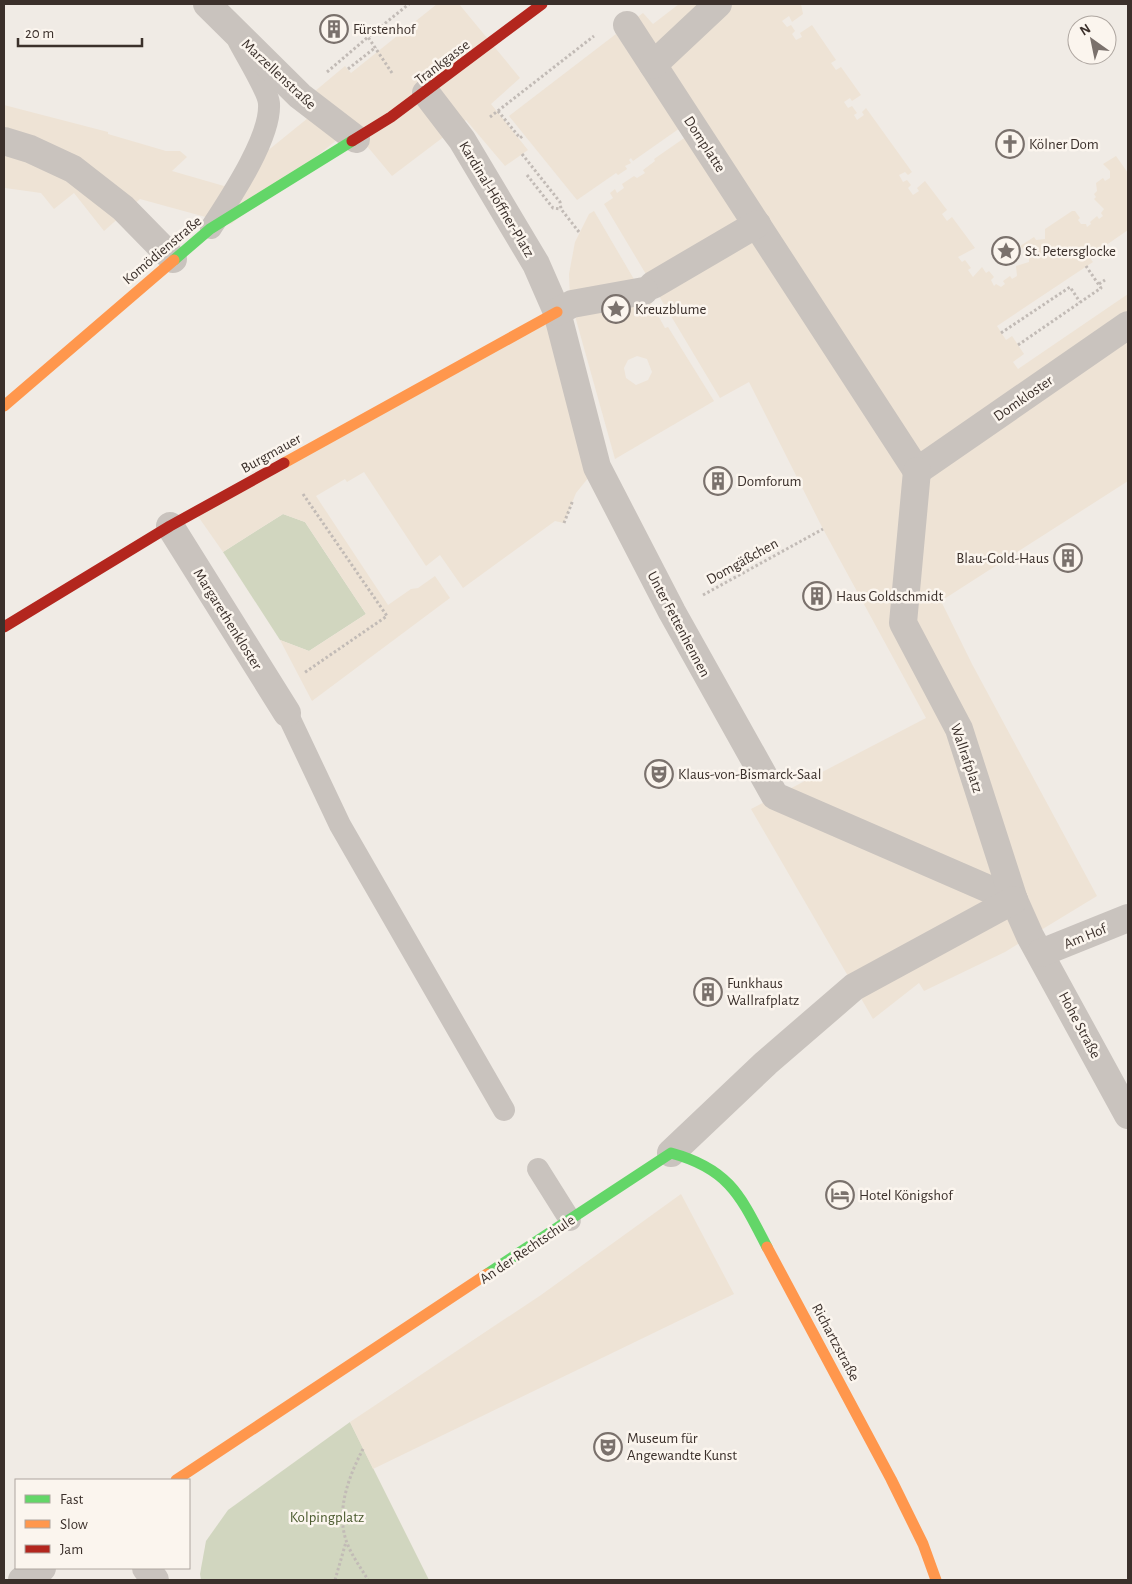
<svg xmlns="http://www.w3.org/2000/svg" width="1132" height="1584" font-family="'Alegreya Sans',sans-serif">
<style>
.green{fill:#d1d6bf}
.plaza{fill:#eee3d5;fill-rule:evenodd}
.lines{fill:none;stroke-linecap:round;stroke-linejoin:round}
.path{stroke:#c2bbb6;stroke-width:3;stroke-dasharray:2.5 2.5;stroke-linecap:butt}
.lane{stroke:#c9c3be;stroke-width:22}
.street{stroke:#c9c3be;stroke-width:28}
.fast{stroke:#63d668;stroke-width:11}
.slow{stroke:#ff974d;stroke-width:11}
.jam{stroke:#b3261e;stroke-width:11}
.labels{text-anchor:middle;stroke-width:5;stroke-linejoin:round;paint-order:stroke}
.poi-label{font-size:15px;fill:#3b302b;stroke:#fbf5ee;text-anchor:start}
.street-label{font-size:15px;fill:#3b302b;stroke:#fbf5ee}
.park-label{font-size:15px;fill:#4a5a2e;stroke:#fbf5ee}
</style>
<rect width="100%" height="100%" fill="#f0ebe5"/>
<!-- green -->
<g class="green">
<polygon points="283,514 305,522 366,614 309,651 280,640 223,552"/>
<polygon points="350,1422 429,1580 201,1580 200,1574 206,1541 228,1510"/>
</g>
<!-- plaza -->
<g class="plaza">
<polygon points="437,4 459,4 520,78 491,104 528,150 505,166 466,120 392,176 352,128 231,224 140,199 104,231 74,193 54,209 41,193 5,188 4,105 108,132 108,134 166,151 180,151 187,157 172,171 224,186 324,105 314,92 345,66 351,73"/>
<polygon points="679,4 801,4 803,14 792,22 789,16 782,21 787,27 791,25 795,31 792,34 796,40 802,37 800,33 812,25 836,60 831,63 836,70 841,67 861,95 852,101 850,98 844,102 848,108 852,106 857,113 854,115 857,120 864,115 862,112 866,108 912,172 908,175 905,172 899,175 903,182 907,180 911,185 908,188 913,195 919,191 917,188 925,181 947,210 942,214 947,221 952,217 975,248 958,257 962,262 965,260 971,268 968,270 973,277 982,267 986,273 989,271 994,277 991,280 994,286 996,284 1001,287 1005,284 1003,281 1010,276 1012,279 1017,276 1016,266 1029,262 1029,255 1020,246 1034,237 1036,240 1045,239 1045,229 1072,211 1075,211 1080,218 1078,220 1081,224 1086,224 1087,227 1091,224 1090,222 1097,216 1099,219 1103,216 1101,213 1104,209 1094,199 1096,197 1094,194 1097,191 1096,183 1103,178 1105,181 1110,178 1110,171 1103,164 1116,156 1128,173 1128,230 1089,257 1093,262 997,326 1006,340 1012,336 1024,354 1013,362 1018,369 1128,294 1128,481 941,601 972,664 1097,896 1005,952 924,991 919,983 873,1019 751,809 926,718 823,529 749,382 720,398 604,204 613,198 610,193 615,189 617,193 624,188 622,184 634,176 637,178 645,173 643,170 655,161 654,159 690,134 618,32 643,13 653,24"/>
<polygon points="616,34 680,128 633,161 631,158 629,160 631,163 625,166 627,169 618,175 616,173 577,200 509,116"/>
<path d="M594 211 635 281 638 280 665 328 668 327 714 401 615 459 570 298 569 274 575 242 589 214ZM637 356 647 359 652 372 648 380 636 385 626 378 624 368 628 360Z"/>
<polygon points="557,312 597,467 576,493 564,523 555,521 463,588 440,555 426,566 364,472 347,482 345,479 316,496 388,605 411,589 418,588 435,576 450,598 312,701 280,640 309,651 366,614 305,522 283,514 223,552 195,512"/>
<polygon points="681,1194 734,1294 373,1469 350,1422 541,1295"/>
</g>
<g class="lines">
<!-- path -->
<g class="path">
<polyline points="348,69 376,47"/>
<polyline points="327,72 368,37"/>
<polyline points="392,73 368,37 409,4"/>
<polyline points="498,111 520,138 524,135"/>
<polyline points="490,117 594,36"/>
<polyline points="522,154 560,202 561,209 579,232"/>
<polyline points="527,175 553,208 561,209"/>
<polyline points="1099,284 1105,280"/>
<polyline points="1001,333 1070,287 1080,302"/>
<polyline points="1018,345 1101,288 1086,266"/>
<polyline points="303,494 387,616 304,673"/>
<polyline points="564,523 573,500"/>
<polyline points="703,595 823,529"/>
<path d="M363 1449C349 1476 335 1511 347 1543 352 1556 361 1568 368 1580"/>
<polyline points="335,1580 346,1542"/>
</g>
<!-- lane -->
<g class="lane">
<path d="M211 228C229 200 271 138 269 104 269 93 246 55 239 42"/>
<polyline points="287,713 340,825 504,1110"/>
<polyline points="538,1169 570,1220"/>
</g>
<!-- street -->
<g class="street">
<polyline points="207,4 300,96 356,139"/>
<polyline points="627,25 917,471 1128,325"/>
<polyline points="653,65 718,4"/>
<polyline points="426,93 462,140 536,264 557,312 597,467 672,612 775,796 1014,900"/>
<polyline points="4,141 30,149 73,169 123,208 173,259"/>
<polyline points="653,285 757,224"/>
<polyline points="557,312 572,304 644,291"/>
<polyline points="917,471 903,623 959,729 1014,900 1030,936 1128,1115"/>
<polyline points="170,526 287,713"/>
<polyline points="1041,953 1128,918"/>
<polyline points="671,1153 766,1063 854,987 1014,900"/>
<polyline points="146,1568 155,1580"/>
<polyline points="22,1580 42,1568"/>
</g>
<!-- fast -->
<g class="fast">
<polyline points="174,260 210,229 352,141"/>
<path d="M487 1274 671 1153C730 1169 741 1197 767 1247"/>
</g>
<!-- slow -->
<g class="slow">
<polyline points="4,406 174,260"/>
<polyline points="284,463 557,312"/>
<polyline points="767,1247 891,1479 923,1544 936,1580"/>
<polyline points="176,1480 487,1274"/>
</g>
<!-- jam -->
<g class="jam">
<polyline points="352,141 391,117 542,4"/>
<polyline points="4,627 170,526 284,463"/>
</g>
</g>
<!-- icons -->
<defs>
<symbol id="building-ring" viewBox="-11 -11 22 22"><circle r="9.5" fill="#fbf5ee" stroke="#7a716c" stroke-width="1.5"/><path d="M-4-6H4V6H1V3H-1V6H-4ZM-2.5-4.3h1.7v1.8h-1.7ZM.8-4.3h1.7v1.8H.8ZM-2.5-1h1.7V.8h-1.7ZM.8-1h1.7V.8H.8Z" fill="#7a716c"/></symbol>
<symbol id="church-ring" viewBox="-11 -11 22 22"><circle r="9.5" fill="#fbf5ee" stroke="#7a716c" stroke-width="1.5"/><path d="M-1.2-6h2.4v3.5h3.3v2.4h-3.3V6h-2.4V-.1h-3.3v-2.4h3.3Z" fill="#7a716c"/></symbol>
<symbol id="sight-ring" viewBox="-11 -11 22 22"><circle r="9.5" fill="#fbf5ee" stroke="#7a716c" stroke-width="1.5"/><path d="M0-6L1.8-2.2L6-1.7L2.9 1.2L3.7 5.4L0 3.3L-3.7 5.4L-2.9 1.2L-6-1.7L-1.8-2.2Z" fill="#7a716c"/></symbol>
<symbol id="theatre-ring" viewBox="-11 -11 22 22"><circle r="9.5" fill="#fbf5ee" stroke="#7a716c" stroke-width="1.5"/><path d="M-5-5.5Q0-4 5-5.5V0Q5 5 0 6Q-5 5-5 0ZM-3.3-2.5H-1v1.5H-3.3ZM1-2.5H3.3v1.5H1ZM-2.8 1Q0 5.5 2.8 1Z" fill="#7a716c"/></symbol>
<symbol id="hotel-ring" viewBox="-11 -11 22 22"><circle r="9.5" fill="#fbf5ee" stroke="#7a716c" stroke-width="1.5"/><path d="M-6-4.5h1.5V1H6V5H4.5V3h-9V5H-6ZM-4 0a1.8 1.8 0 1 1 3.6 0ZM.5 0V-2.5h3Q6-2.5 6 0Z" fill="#7a716c"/></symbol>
</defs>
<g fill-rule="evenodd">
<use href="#building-ring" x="318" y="13" width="32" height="32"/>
<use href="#church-ring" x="994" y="128" width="32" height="32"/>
<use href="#sight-ring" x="990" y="235" width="32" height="32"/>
<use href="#sight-ring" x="600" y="293" width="32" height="32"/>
<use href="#building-ring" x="702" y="465" width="32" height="32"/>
<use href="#building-ring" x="1052" y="542" width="32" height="32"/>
<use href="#building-ring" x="801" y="580" width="32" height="32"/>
<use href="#theatre-ring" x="643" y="758" width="32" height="32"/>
<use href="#building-ring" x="692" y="976" width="32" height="32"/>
<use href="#hotel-ring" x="824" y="1179" width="32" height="32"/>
<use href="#theatre-ring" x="592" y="1431" width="32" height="32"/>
</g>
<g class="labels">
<!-- poi labels -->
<g class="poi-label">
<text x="353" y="34">Fürstenhof</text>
<text x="1029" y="149">Kölner Dom</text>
<text x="1025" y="256">St. Petersglocke</text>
<text x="635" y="314">Kreuzblume</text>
<text x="737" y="486">Domforum</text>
<text x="1049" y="563" text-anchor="end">Blau-Gold-Haus</text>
<text x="836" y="601">Haus Goldschmidt</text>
<text x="678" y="779">Klaus-von-Bismarck-Saal</text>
<text x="727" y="988">Funkhaus<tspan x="727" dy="17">Wallrafplatz</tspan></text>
<text x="859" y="1200">Hotel Königshof</text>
<text x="627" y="1443">Museum für<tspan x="627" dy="17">Angewandte Kunst</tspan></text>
</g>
<!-- street labels -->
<g class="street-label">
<text transform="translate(442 62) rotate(-37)" y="5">Trankgasse</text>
<text transform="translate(279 74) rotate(43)" y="5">Marzellenstraße</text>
<text transform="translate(705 144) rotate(57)" y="5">Domplatte</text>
<text transform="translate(497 199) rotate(59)" y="5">Kardinal-Höffner-Platz</text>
<text transform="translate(162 250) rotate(-40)" y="5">Komödienstraße</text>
<text transform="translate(1023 398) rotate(-35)" y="5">Domkloster</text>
<text transform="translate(271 453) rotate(-29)" y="5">Burgmauer</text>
<text transform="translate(742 561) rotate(-29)" y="5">Domgäßchen</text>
<text transform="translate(228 619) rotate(58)" y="5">Margarethenkloster</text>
<text transform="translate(679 624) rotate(62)" y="5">Unter Fettenhennen</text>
<text transform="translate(967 758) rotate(71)" y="5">Wallrafplatz</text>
<text transform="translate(1085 936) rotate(-22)" y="5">Am Hof</text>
<text transform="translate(1080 1025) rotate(62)" y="5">Hohe Straße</text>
<text transform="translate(527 1249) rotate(-34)" y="5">An der Rechtschule</text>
<text transform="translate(836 1342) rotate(62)" y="5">Richartzstraße</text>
</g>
<!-- park labels -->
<g class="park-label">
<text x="327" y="1522">Kolpingplatz</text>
</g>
</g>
<!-- border -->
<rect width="1132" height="1584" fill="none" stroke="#3b302b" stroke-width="10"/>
<!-- legend -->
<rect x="15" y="1479" width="175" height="90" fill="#fbf5ee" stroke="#aea6a0"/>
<rect x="25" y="1495" width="25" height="8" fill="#63d668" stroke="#aea6a0"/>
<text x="60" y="1504" font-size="15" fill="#3b302b">Fast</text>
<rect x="25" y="1520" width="25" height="8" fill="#ff974d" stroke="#aea6a0"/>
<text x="60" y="1529" font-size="15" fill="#3b302b">Slow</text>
<rect x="25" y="1545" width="25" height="8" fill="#b3261e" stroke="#aea6a0"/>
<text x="60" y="1554" font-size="15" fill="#3b302b">Jam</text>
<!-- north arrow -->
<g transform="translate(1092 40) rotate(327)"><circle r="24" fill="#fbf5ee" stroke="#aea6a0"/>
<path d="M0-4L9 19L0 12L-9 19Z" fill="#7a716c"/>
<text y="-8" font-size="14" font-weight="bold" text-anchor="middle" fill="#3b302b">N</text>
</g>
<!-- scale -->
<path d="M18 38v8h124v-8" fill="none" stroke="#3b302b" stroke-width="2.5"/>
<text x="25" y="38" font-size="15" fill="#3b302b" stroke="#fbf5ee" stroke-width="4" paint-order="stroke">20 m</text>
</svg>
